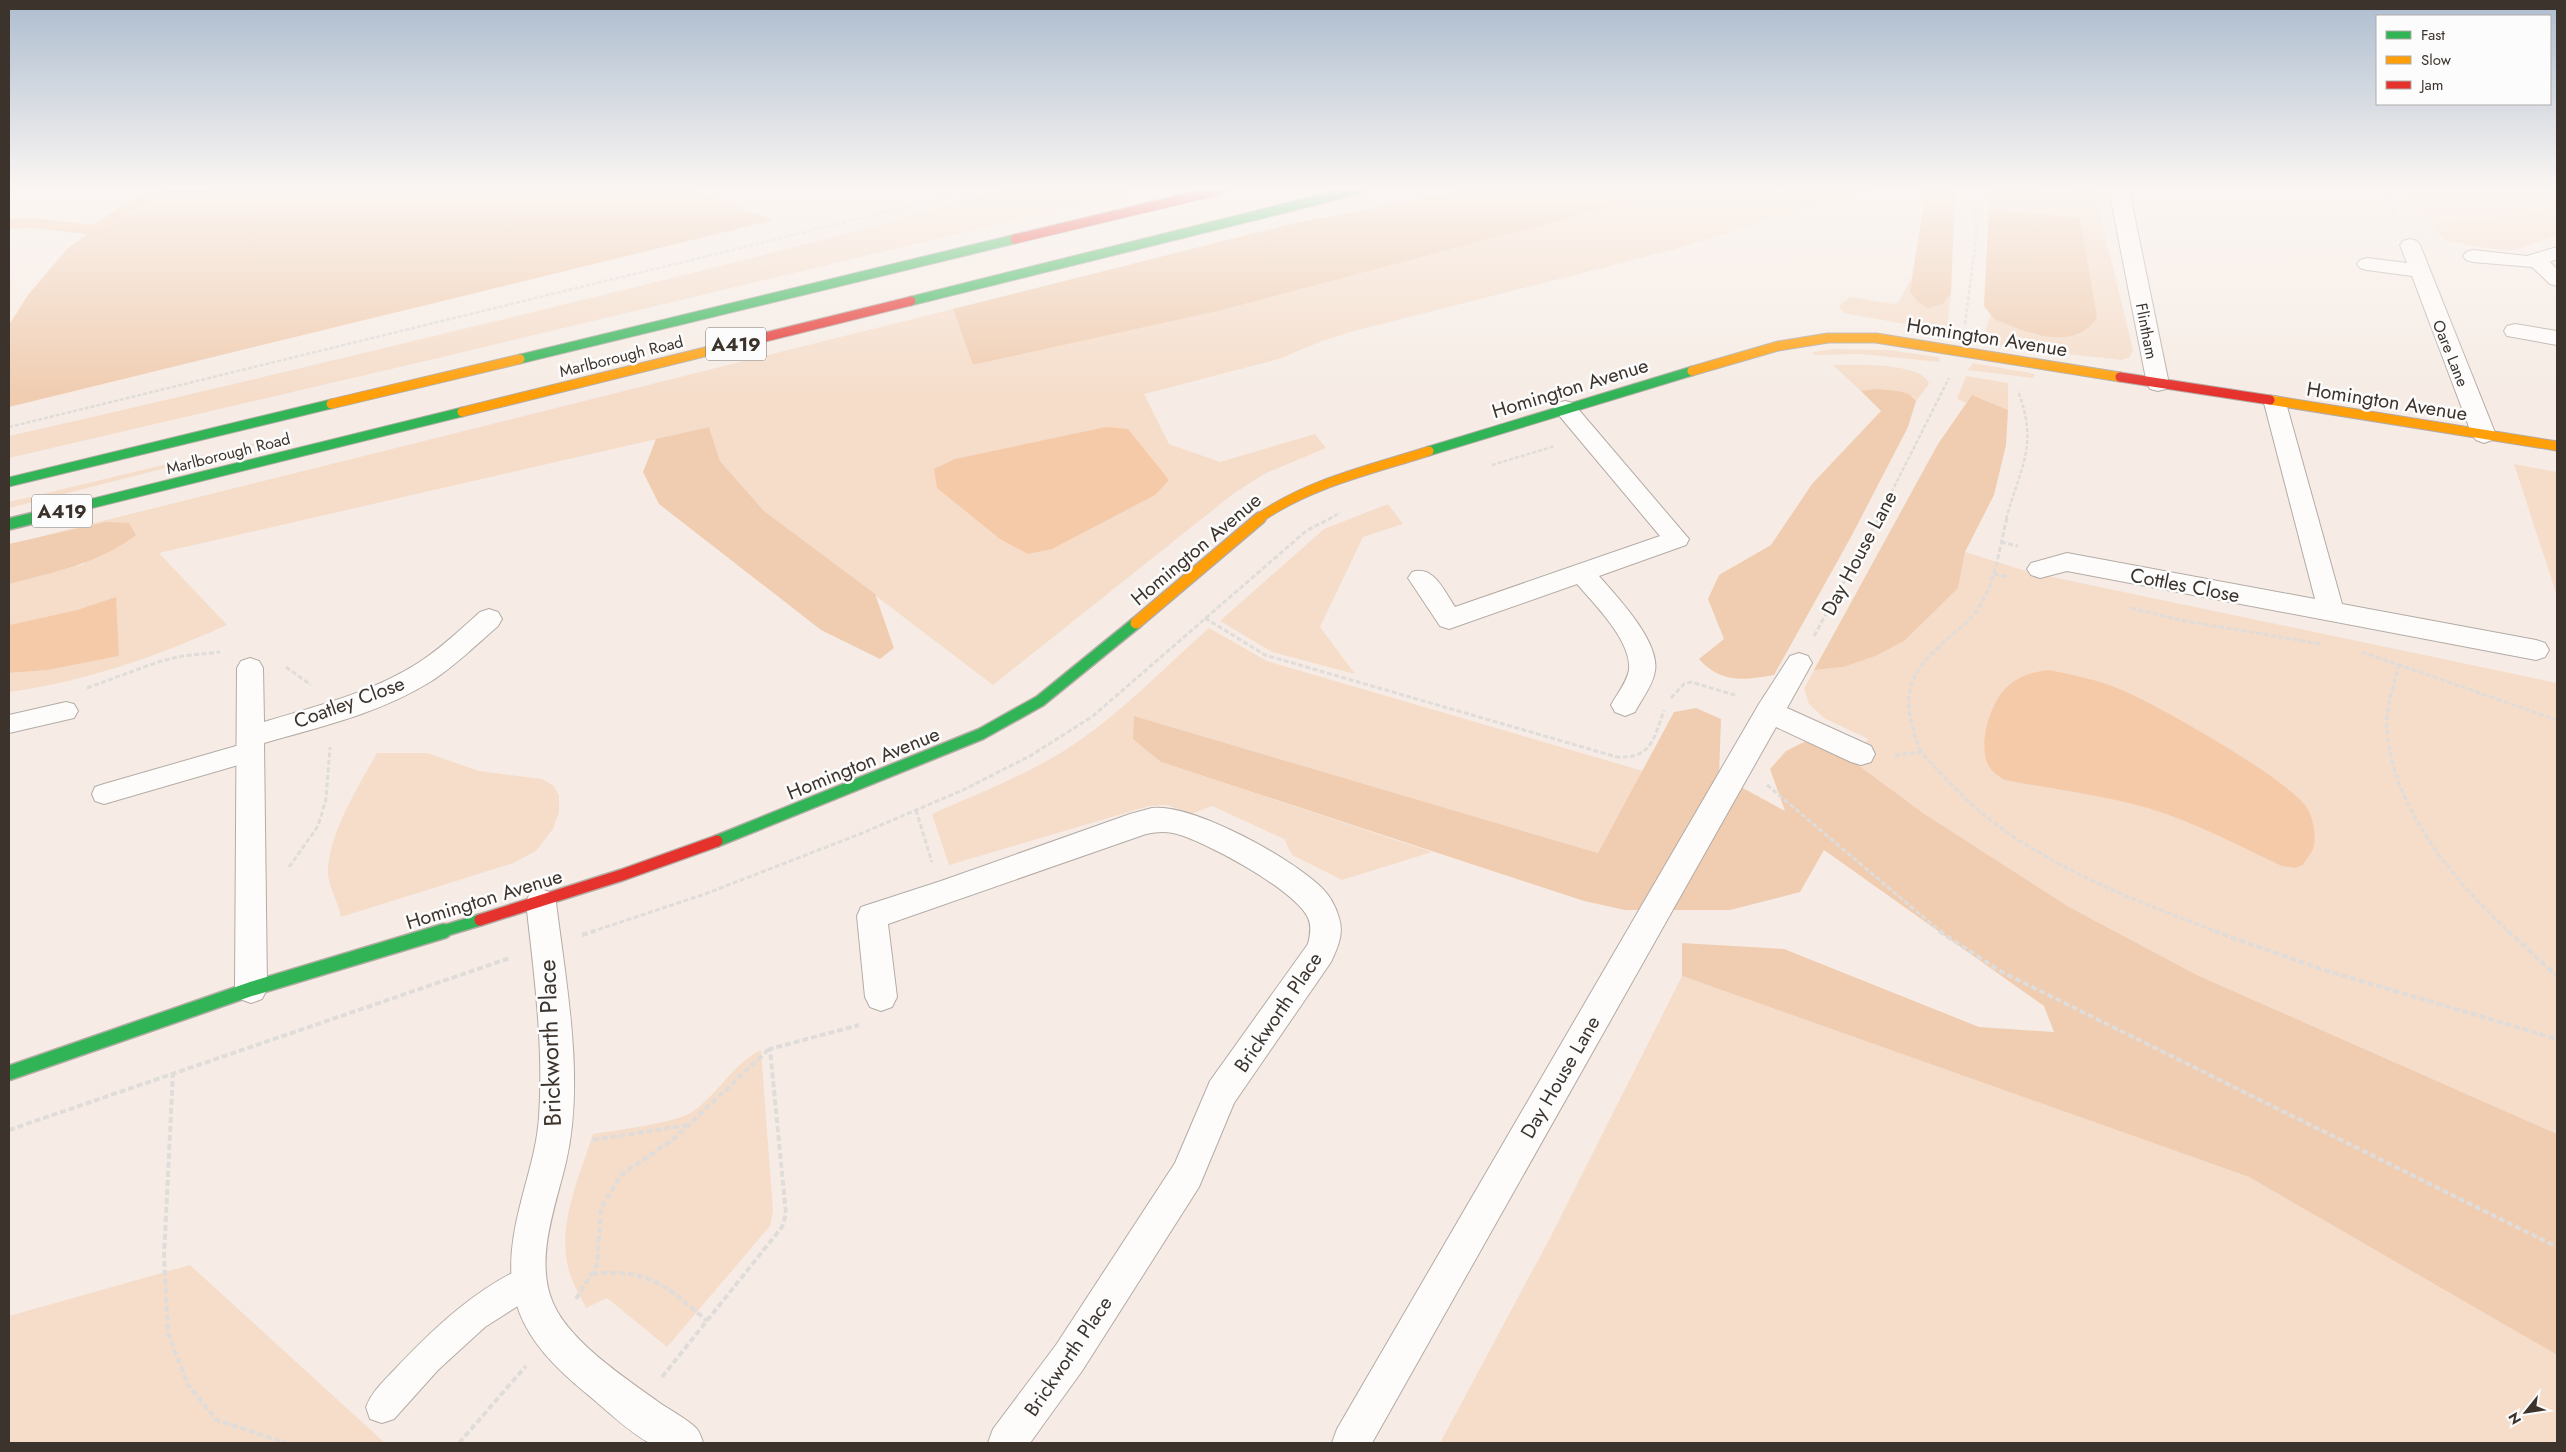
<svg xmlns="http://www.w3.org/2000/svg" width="2566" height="1452" font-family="Jost,sans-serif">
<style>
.built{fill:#f8e3d3}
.green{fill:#f5ddca}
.forest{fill:#f0cdb1}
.water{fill:#f5caa9}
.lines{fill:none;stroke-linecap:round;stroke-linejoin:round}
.stream{stroke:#f5caa9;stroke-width:10}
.lane-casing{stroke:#b3aba5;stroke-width:2}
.street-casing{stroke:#b3aba5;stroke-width:2}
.fast-far2-casing{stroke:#b3aba5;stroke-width:11}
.fast-far1-casing{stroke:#b3aba5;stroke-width:14}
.fast-casing{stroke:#b3aba5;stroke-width:17}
.slow-far1-casing{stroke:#b3aba5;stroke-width:11}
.slow-casing{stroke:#b3aba5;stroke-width:14}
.jam-far1-casing{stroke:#b3aba5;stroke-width:11}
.jam-casing{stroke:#b3aba5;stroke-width:14}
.path-far2{stroke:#dfdcda;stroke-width:2.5;stroke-dasharray:4 2;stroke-linecap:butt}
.path-far1{stroke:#dfdcda;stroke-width:3;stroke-dasharray:5 2.5;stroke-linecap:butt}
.path{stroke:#dfdcda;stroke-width:4;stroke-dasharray:6 3;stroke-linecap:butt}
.lane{fill:#fefcfb;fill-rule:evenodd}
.street{fill:#fefcfb;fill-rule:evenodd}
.fast-far2{stroke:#30b455;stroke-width:9}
.fast-far1{stroke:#30b455;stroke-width:11}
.fast{stroke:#30b455;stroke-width:14}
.slow-far1{stroke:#ff9f0a;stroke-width:9}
.slow{stroke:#ff9f0a;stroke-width:11}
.jam-far1{stroke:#e5322d;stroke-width:9}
.jam{stroke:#e5322d;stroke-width:11}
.labels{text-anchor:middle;stroke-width:5;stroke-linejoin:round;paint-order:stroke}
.far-street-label{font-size:16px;fill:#3c332c;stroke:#fcfcfc}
.shield{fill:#fcfcfc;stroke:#766f6a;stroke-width:1}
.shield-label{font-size:19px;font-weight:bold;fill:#3c332c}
.street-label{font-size:20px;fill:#3c332c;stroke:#fcfcfc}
.near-street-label{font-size:24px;fill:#3c332c;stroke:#fcfcfc}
</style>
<rect width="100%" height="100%" fill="#f6ece5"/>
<!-- built -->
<polygon class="built" points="2400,190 2557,190 2557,210 2431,224"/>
<!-- green -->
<g class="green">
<path d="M998 190H1141L438 358 9 458V436C170 400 331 361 492 322 662 281 831 240 998 190Z"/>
<path d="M1675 190H1873L1804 208 1676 249 1350 332 1322 341 1279 359 1144 394 1169 444 1220 462 1315 434 1326 448 1264 474 1233 494 993 685 764 511 720 461 709 427 159 553 227 625C158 656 84 682 9 692V673L48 670 119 656 115 598 77 610 9 625V584L84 564 105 522 34 538 953 309 973 365 1218 311Z"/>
<polygon points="1988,190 2031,190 2073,194 2072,190 2101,190 2102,222 2133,350 2130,357 2122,360 1996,346 1985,343 1982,339 1991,315 1994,319 2035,335 2078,335 2080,218 1989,209"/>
<polygon points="2557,210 2557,235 2512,251 2471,246 2444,239 2431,224"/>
<polygon points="1912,277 1910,291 1943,304 1951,293 1947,327 1922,327 1844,313 1839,306 1850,297 1893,304 1898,303"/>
<polygon points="1833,349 1888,350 1938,357 1940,362 1860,354 1814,355 1813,352"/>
<polygon points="1973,363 2035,374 2033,378 1968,370"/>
<path d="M1833 365C1852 365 1923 362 1929 384L1916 401 1913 396 1861 391Z"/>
<polygon points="1966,376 2008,383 2008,410 1972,395 1966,403 1957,399"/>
<polygon points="255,443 256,445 9,508 9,502"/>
<polygon points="2514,464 2557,472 2557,596"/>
<polygon points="1388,504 1403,524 1363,537 1320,627 1355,674 1272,652 1220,621 1324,529"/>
<polygon points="1965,552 2029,572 2557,683 2557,1134 2197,975 2069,907 1923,813 1854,762 1868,739 1824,718 1809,704 1804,689 1814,670 1843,667 1958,588"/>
<path d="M1209 628 1267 661 1643 771 1598 853 1134 716 1161 762 1432 852 1342 880 1292 855 1284 839 1212 806 1191 814 1167 805 1149 806 949 865 932 814C981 792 1032 773 1076 743 1124 710 1166 666 1209 628Z"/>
<path d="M377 753H427L479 771 542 779 554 786 559 796V812L553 829 536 851 513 863 341 917C338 901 329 889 328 873 328 834 358 787 377 753Z"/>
<polygon points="1682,976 2249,1177 2557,1355 2557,1443 1440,1443 1551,1236"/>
<path d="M761 1050 773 1211 770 1226 667 1347 607 1298 586 1308C581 1298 575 1288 571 1277 554 1230 579 1178 593 1134 617 1130 679 1123 695 1110 719 1092 733 1064 761 1050Z"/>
<polygon points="190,1265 385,1443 9,1443 9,1316"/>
</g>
<!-- forest -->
<g class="forest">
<polygon points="212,190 693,190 774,220 9,407 9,325 28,295 68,248 94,230 143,208 175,197"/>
<polygon points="1465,190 1675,190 1218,311 973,365 953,309 1295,223"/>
<polygon points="1919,190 1955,190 1951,293 1943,304 1928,308 1917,301 1910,291 1923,208"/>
<path d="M1989 209 2080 218 2097 318C2074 353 2024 332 1994 319L1984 306Z"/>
<path d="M1876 389C1890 391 1908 389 1916 401L1908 427 1851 537 1774 675C1745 680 1721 684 1699 659L1724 639 1708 599 1719 575 1771 545 1812 484 1881 411 1861 391Z"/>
<polygon points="1972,395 2008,410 2006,445 1994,495 1965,552 1958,588 1904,641 1875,656 1843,667 1814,670 1938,444"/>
<polygon points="709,427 720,461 764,511 875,594 894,648 880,659 821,630 659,504 643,472 656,439"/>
<path d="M105 522 129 523 136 535C98 564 54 572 9 584V544Z"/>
<polygon points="1696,708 1721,719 1719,775 1785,811 1770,769 1786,751 1808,740 1854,762 1923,813 2069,907 2197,975 2557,1134 2557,1355 2249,1177 1682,976 1682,943 1784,949 1979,1027 2054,1032 2044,1006 1824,850 1800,892 1730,910 1625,910 1584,901 1161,762 1133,739 1134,716 1598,853 1674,712"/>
</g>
<!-- water -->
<g class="water">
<polygon points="1106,427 1128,429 1169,480 1155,495 1052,549 1028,554 1000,539 937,488 934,469 955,459"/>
<polygon points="116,597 119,656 48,670 9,673 9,625 77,610"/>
<path d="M2049 670C2073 675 2099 680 2122 690 2156 704 2290 780 2307 808 2313 817 2316 835 2314 845 2313 852 2306 859 2303 865L2295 868 2282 866C2239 846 2195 822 2148 808 2102 795 2053 789 2005 780 1998 776 1992 772 1988 765 1978 744 1990 703 2006 688 2018 676 2033 672 2049 670Z"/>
</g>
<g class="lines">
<!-- stream -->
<polyline class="stream" points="9,224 32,223 94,230 128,208 149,199 204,190"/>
<defs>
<g id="lane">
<polygon points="66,702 74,704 78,711 74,718 9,733 9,715"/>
<polygon points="250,742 259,745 262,752 259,759 104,804 95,801 92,794 95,787 104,784"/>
<path d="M529 1265 540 1270 545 1281 540 1292 485 1327 438 1370 394 1419 382 1423 370 1419 366 1407C372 1391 384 1381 396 1368 434 1328 477 1287 529 1265Z"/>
</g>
<g id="street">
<polygon points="2109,190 2129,190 2169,384 2166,389 2158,391 2150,389 2147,384"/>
<polygon points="2410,239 2417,241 2420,245 2496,435 2492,440 2484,443 2476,440 2472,435 2412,276 2367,270 2360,268 2357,264 2360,260 2367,258 2407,263 2400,245 2403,241"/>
<polygon points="2557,247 2557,259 2550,262 2557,269 2557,286 2550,284 2532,267 2473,262 2466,260 2463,256 2466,252 2473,250 2527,256"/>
<polygon points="2515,324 2557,331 2557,345 2507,336 2504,331 2507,326"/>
<polygon points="2275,396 2283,398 2286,403 2342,604 2536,640 2545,643 2549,650 2545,657 2536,660 2067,571 2040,578 2031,575 2027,569 2031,563 2067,553 2315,599 2264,403 2267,398"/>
<path d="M1565 401 1573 403 1689 539 1686 545 1599 576C1617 597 1660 641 1655 671 1653 685 1641 700 1635 712L1625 716 1615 712 1611 705C1617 694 1627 682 1629 670 1632 641 1594 604 1577 584L1449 629 1440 626 1408 578 1412 572C1434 565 1444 591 1455 607L1660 536 1557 413 1554 408 1557 403Z"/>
<path d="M489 609 498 612 502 619 498 626C476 645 455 666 430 682 380 713 320 727 264 743L267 989 262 999 251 1003 240 999 235 989 237 668 241 661 250 658 259 661 263 668 264 722C316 706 371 693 418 663 440 649 460 630 480 612Z"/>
<polygon points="1799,653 1808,656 1812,663 1787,708 1871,746 1875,754 1871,762 1861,765 1851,762 1776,727 1372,1443 1332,1443 1337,1429 1759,704 1790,656"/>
<path d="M1152 808C1193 803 1293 859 1322 888 1330 896 1336 907 1339 918 1344 934 1338 947 1331 962L1234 1103 1199 1187 1082 1371 1030 1443H988L993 1429 1056 1345 1175 1163 1210 1081 1308 944C1310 936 1312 926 1308 918 1297 891 1202 839 1173 833 1164 831 1155 832 1146 834L888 924 897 997 892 1007 881 1011 870 1007 865 997 857 916 861 907 941 881 1130 814Z"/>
<path d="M541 889 552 893 556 902C566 984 585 1080 566 1162 556 1205 534 1260 553 1303 569 1341 625 1378 657 1401 668 1409 689 1420 697 1429 700 1433 702 1439 703 1443 691 1443 660 1447 650 1443 632 1435 603 1407 587 1394 519 1338 497 1295 520 1206 527 1177 537 1148 539 1117 544 1046 534 973 526 902L530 893Z"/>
</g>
<g id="fast-far2">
<polyline points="911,301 1358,190"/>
<polyline points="520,359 1015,239"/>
<polyline points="1429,451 1692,371"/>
<polyline points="9,482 331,404"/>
<polyline points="29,519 462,412"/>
</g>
<g id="fast-far1">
<polyline points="9,524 34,518"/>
<polyline points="717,841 981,734 1040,701 1136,623"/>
<polyline points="440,932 480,920"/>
</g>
<polyline id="fast" points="9,1073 251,989 444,931"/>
<g id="slow-far1">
<polyline points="1692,371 1778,346 1828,338 1876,338 2120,377"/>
<polyline points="2270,400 2557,446"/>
<polyline points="331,404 520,359"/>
<polyline points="462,412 757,339"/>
<path d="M1258 519C1309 483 1370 470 1429 451"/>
</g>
<polyline id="slow" points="1136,623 1260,518"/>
<g id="jam-far1">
<polyline points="1015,239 1220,190"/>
<polyline points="757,339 911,301"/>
<polyline points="2120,377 2270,400"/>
</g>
<polyline id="jam" points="480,920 622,875 717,841"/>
</defs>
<!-- lane casing -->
<use href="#lane" class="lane-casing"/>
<!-- street casing -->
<use href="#street" class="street-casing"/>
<!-- fast-far2 casing -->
<use href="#fast-far2" class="fast-far2-casing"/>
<!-- fast-far1 casing -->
<use href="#fast-far1" class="fast-far1-casing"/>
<!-- fast casing -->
<use href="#fast" class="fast-casing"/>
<!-- slow-far1 casing -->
<use href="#slow-far1" class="slow-far1-casing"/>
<!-- slow casing -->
<use href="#slow" class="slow-casing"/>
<!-- jam-far1 casing -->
<use href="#jam-far1" class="jam-far1-casing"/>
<!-- jam casing -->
<use href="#jam" class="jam-casing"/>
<!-- path-far2 -->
<g class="path-far2">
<polyline points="2363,190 2385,193"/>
<polyline points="2384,190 2396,221"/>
<polyline points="1965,324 1976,239 1976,190"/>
<polyline points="9,427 977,190"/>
<polyline points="1492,465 1555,446"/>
<polyline points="1329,519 1340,513"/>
<polyline points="1878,519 1949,378"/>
<path d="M2006 519C2020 468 2039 446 2018 391"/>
</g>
<!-- path-far1 -->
<g class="path-far1">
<polyline points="2001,542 2018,546"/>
<polyline points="1994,574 2009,577"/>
<polyline points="2131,608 2185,621 2321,644"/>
<path d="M1205 618 1265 655 1617 757C1652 759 1654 738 1664 710"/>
<polyline points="1814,636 1879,518"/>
<polyline points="2362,652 2557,720"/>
<path d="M2399 664C2394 685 2385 709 2387 731 2394 811 2454 880 2509 932"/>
<polyline points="286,667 311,685"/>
<polyline points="87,688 158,662 182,656 220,652"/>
<polyline points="1671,698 1684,684 1691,682 1738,696"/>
<path d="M1921 752C1901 701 1903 678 1945 641 1957 631 1969 621 1978 609 1996 581 1999 549 2007 518"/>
<path d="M1895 755 1921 752C1942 775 1964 799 1989 819 2056 871 2139 902 2218 932"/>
<polyline points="1767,785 1941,932"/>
<polyline points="916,810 932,862"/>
<polyline points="289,867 318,826 326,799 330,747"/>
<polyline points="591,932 705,894 860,834 963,790 1030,756 1093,716 1306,531 1331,518"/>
</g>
<!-- path -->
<g class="path">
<polyline points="1939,931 2000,971 2557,1247"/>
<polyline points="2214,931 2324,970 2557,1039"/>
<polyline points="2508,931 2557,976"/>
<polyline points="582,935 595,931"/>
<polyline points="173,1072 164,1256 168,1333 188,1385 217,1420 286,1443"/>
<polyline points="9,1130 510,958"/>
<polyline points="593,1140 688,1125"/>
<path d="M592 1274C648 1268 667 1286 707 1321"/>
<polyline points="576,1299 597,1265 601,1208 621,1175 674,1139 769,1049"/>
<polyline points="662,1377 782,1227 786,1214 770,1049 859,1025"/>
<polyline points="459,1443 526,1366"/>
</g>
<!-- lane -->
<use href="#lane" class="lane"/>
<!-- street -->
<use href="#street" class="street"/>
<!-- fast-far2 -->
<use href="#fast-far2" class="fast-far2"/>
<!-- fast-far1 -->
<use href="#fast-far1" class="fast-far1"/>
<!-- fast -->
<use href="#fast" class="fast"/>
<!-- slow-far1 -->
<use href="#slow-far1" class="slow-far1"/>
<!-- slow -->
<use href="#slow" class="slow"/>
<!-- jam-far1 -->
<use href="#jam-far1" class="jam-far1"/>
<!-- jam -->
<use href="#jam" class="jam"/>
</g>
<!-- sky -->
<linearGradient id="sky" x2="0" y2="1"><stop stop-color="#adbdcf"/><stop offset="0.48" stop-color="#fbf6f3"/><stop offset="1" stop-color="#fbf6f3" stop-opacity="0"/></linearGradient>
<rect width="2566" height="393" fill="url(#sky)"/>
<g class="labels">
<!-- far-street labels -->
<g class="far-street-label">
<text transform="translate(2147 331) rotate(79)" y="6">Flintham</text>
<text transform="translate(2451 353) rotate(68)" y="6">Oare Lane</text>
<text transform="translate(621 356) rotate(-14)" y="6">Marlborough Road</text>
<text transform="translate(228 453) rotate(-14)" y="6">Marlborough Road</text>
</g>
<!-- shield labels -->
<g class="shield">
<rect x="706" y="327.5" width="60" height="33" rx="4"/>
<rect x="32" y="494.5" width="60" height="33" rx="4"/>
</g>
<g class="shield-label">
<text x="736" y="351">A419</text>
<text x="62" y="518">A419</text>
</g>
<!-- street labels -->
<g class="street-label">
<text transform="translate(1987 337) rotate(9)" y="7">Homington Avenue</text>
<text transform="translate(1570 388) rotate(-17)" y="7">Homington Avenue</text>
<text transform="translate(2387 401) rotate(9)" y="7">Homington Avenue</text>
<text transform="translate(1196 549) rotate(-40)" y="7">Homington Avenue</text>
<text transform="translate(1859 553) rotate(-62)" y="7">Day House Lane</text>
<text transform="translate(2185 585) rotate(11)" y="7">Cottles Close</text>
<text transform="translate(349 702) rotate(-20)" y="7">Coatley Close</text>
<text transform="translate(863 763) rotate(-22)" y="7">Homington Avenue</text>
<text transform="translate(484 899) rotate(-17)" y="7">Homington Avenue</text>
<text transform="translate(1278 1012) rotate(-56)" y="7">Brickworth Place</text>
<text transform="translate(1560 1077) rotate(-60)" y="7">Day House Lane</text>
<text transform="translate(1068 1356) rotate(-56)" y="7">Brickworth Place</text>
</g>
<!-- near-street labels -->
<g class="near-street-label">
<text transform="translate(550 1043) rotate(-92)" y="8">Brickworth Place</text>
</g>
</g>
<!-- border -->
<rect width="2566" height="1452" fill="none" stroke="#3c332c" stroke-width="20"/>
<!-- legend -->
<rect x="2376" y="15" width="175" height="90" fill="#fcfcfc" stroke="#afaca9"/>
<rect x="2386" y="31" width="25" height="8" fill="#30b455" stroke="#afaca9"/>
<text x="2421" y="40" font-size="15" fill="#3c332c">Fast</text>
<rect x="2386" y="56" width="25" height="8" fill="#ff9f0a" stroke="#afaca9"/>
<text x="2421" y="65" font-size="15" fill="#3c332c">Slow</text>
<rect x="2386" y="81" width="25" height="8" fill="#e5322d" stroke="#afaca9"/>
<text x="2421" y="90" font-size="15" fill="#3c332c">Jam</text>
<!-- north arrow -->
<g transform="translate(2526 1412) rotate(240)" stroke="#fcfcfc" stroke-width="4" paint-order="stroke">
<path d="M0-4L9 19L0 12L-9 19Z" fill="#3c332c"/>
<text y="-8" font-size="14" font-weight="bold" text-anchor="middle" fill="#3c332c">N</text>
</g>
</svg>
